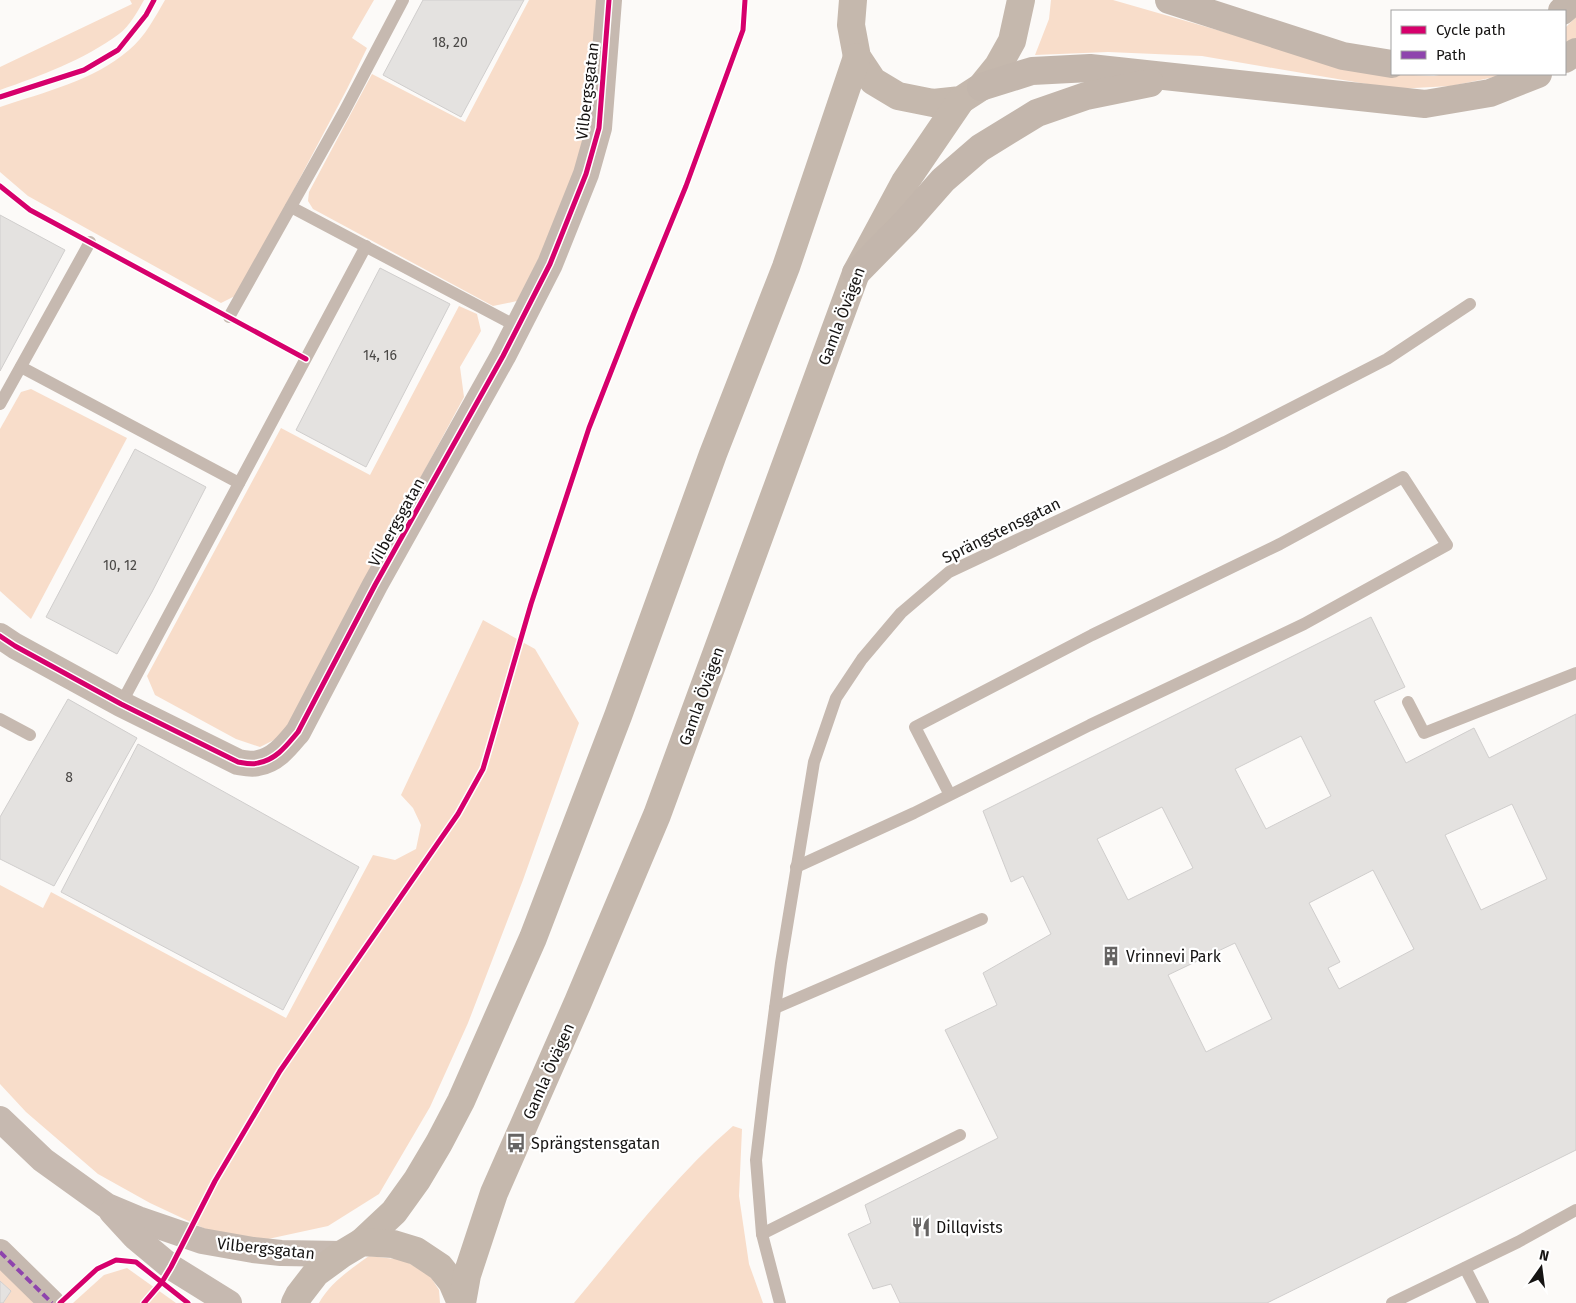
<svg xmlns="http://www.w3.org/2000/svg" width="1576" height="1303" font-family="'Fira Sans',sans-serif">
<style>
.green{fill:#f8ddca}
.building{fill:#e4e2e0;stroke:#d0cecd;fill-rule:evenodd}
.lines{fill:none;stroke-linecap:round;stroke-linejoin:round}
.service{stroke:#c6b9b0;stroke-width:12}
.minor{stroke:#c6b9b0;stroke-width:26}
.secondary{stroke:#c5b8ad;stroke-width:28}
.trunk{stroke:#c3b6ac;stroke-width:28}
.quiet{stroke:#8e44ad;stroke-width:4;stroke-dasharray:8 4;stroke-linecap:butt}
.cycleway-casing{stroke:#fff;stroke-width:8}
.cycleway{stroke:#d6006c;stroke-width:5}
.labels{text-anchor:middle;stroke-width:4.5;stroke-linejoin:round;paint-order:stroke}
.number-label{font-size:14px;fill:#4a4846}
.street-label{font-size:16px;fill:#161413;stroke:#fff}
.poi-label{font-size:16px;fill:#161413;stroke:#fff;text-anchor:start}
</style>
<rect width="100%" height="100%" fill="#fcfaf8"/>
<!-- green -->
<g class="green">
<path d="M130 0H144C138 11 129 27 119 34 84 60 40 76 0 90V67L132 4Z"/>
<path d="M165 0H374L352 38 367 48 347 89 273 229 235 296 221 303 28 196 0 172V107C44 92 93 81 129 50 145 37 155 17 165 0Z"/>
<polygon points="529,0 597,0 587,128 572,186 549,238 517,301 493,306 313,209 308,201 309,192 372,74 465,122"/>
<polygon points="1051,0 1113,0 1294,52 1392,74 1434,76 1444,74 1509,74 1451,86 1396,89 1202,56 1108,52 1035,55 1049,19"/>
<polygon points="1576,17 1576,38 1565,44 1565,28"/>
<polygon points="459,306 477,314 481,331 460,367 464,397 282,736 260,747 236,739 155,695 147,676 281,428 370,475"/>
<polygon points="31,389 127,438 31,619 0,591 0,429 21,392"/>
<polygon points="483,620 535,649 579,723 523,880 468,1023 430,1107 379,1194 328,1226 268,1239 214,1233 150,1203 98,1174 26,1112 0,1084 0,885 43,908 51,892 286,1018 373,855 395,860 416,849 421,825 413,808 401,795"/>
<path d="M733 1126 742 1129 739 1196 749 1264 763 1303H574C625 1242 673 1178 733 1126Z"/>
<path d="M369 1256 404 1260 430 1276 439 1290 440 1303H319C330 1283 351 1269 369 1256Z"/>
<polygon points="0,1263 31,1293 33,1303 3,1303 11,1291 0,1281"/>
<polygon points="127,1268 176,1303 73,1303 104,1275"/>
</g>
<!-- building -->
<g class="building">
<polygon points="423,0 524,0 461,117 383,75"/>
<polygon points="0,215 65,250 0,371"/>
<polygon points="380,268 450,304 366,467 296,430"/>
<polygon points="135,449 206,487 152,592 117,654 46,617"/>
<path d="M1371 617 1405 687 1374 701 1406 763 1474 728 1489 758 1576 714V1150L1267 1303H900L891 1284 873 1289 848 1234 871 1223 865 1205 998 1138 945 1030 997 1005 983 973 1051 934 1023 876 1011 882 983 811ZM1301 736 1331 796 1266 829 1235 769ZM1512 804 1547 879 1481 910 1445 835ZM1162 807 1193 868 1128 900 1097 839ZM1373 870 1414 949 1339 989 1328 968 1340 962 1309 903ZM1235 943 1272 1019 1206 1052 1168 975Z"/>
<polygon points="68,699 137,738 54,886 0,859 0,817"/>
<polygon points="138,744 359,867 283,1010 61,892"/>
<polygon points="0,1281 11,1291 3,1303 0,1303"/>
</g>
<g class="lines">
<!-- service -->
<g class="service">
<polyline points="291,207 518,327"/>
<polyline points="229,317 344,112 403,0"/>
<polyline points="21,367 239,483"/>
<polyline points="0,404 90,242"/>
<polyline points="1408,702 1424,733 1576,673"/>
<polyline points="121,704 366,246"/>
<polyline points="0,719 30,735"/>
<polyline points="796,867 914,813 1090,725 1304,624 1447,545 1403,477 1280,544 1092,635 915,727 950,795"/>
<polyline points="775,1008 982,919"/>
<polyline points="762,1234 960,1135"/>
<polyline points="1465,1268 1483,1303"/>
<polyline points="780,1303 762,1234 756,1160 765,1084 781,963 814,762 836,698 862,659 901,613 949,572 1225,442 1387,359 1470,304"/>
<polyline points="1392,1303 1518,1242 1576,1210"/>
</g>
<!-- minor -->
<g class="minor">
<path d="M0 636 15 646 121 704 238 762C244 763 252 765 258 763 276 760 287 745 298 732L375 585 503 356 550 264 586 174 599 128 609 0"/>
<polyline points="0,1119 43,1160 107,1206 138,1219 202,1241 253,1250 281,1253 342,1254"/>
<polyline points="112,1212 135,1237 171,1267 229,1303"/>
<polyline points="0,1252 52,1303"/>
</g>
<!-- secondary -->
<g class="secondary">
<polyline points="853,0 851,25 857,57 873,81 898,96 933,103 961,100 981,87 998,66 1012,41 1021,0"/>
<polyline points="362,1242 394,1212 417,1180 439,1143 461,1101 533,938 618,716 713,454 786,267 857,57"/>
<polyline points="295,1303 299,1295 316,1273 342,1254 362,1242 393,1244 416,1251 440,1267 452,1282 461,1303"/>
<polyline points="462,1303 467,1275 494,1193 578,1002 657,815 856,273 905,182 961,100"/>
</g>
<!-- trunk -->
<g class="trunk">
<polyline points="1169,0 1343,56 1392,64"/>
<polyline points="1562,11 1575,0"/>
<polyline points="1565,59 1576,52"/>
<polyline points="981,87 1032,71 1090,68 1425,104 1490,93 1538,74"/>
<polyline points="856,273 906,222 943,180 980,148 1037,113 1086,96 1150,83"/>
</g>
<!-- quiet -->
<polyline class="quiet" points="0,1252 52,1303"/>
<defs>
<g id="cycleway">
<polyline points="0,97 84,70 118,50 146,15 154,0"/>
<polyline points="0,186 30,210 306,359"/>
<path d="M0 636 15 646 121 704 238 762C244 763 252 765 258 763 276 760 287 745 298 732L375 585 503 356 550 264 586 174 599 128 609 0"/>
<polyline points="60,1303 97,1269 116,1260 136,1262 188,1303"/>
<polyline points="144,1303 162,1282 171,1267 215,1181 280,1071 458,814 483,769 531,604 589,428 634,313 686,186 743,30 745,0"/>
</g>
</defs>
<!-- cycleway casing -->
<use href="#cycleway" class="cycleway-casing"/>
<!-- cycleway -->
<use href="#cycleway" class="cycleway"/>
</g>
<!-- icons -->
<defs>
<symbol id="building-bare" viewBox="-9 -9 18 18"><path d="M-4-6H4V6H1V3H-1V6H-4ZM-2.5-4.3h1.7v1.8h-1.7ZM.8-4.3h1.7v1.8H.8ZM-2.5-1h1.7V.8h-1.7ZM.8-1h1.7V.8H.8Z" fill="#666463" stroke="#fff" stroke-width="2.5" paint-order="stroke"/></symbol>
<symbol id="bus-bare" viewBox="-9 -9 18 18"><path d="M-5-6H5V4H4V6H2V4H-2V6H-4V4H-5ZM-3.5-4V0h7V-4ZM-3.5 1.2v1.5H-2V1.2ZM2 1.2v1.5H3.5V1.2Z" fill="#666463" stroke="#fff" stroke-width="2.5" paint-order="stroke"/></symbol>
<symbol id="restaurant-bare" viewBox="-9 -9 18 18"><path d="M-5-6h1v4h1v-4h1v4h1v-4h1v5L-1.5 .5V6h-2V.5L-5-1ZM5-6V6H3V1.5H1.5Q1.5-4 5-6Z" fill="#666463" stroke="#fff" stroke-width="2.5" paint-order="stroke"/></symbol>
</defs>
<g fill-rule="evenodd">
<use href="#building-bare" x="1097" y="942" width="28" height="28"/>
<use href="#bus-bare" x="502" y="1129" width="28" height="28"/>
<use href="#restaurant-bare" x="907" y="1213" width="28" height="28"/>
</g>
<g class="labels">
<!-- number labels -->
<g class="number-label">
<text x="450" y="47">18, 20</text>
<text x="380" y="360">14, 16</text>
<text x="120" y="570">10, 12</text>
<text x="69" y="782">8</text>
</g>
<!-- street labels -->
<g class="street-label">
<text transform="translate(587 91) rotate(-83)" y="6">Vilbergsgatan</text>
<text transform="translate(841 316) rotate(-69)" y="6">Gamla Övägen</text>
<text transform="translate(396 522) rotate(-61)" y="6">Vilbergsgatan</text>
<text transform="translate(1001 530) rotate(-26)" y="6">Sprängstensgatan</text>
<text transform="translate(701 696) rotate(-70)" y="6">Gamla Övägen</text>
<text transform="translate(548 1071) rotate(-66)" y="6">Gamla Övägen</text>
<text transform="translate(266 1248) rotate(6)" y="6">Vilbergsgatan</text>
</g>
<!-- poi labels -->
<g class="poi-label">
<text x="1126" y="962">Vrinnevi Park</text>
<text x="531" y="1149">Sprängstensgatan</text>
<text x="936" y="1233">Dillqvists</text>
</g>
</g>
<!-- legend -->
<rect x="1391" y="10" width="175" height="65" fill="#ffffff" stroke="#a2a1a1"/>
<rect x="1401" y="26" width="25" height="8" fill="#d6006c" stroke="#a2a1a1"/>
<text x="1436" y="35" font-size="15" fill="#161413">Cycle path</text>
<rect x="1401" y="51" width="25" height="8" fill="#8e44ad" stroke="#a2a1a1"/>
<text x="1436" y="60" font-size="15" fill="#161413">Path</text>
<!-- north arrow -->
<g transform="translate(1541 1268) rotate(14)" stroke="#ffffff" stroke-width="4" paint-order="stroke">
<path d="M0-4L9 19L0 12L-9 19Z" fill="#161413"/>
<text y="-8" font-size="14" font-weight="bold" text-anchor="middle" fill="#161413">N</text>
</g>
</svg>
